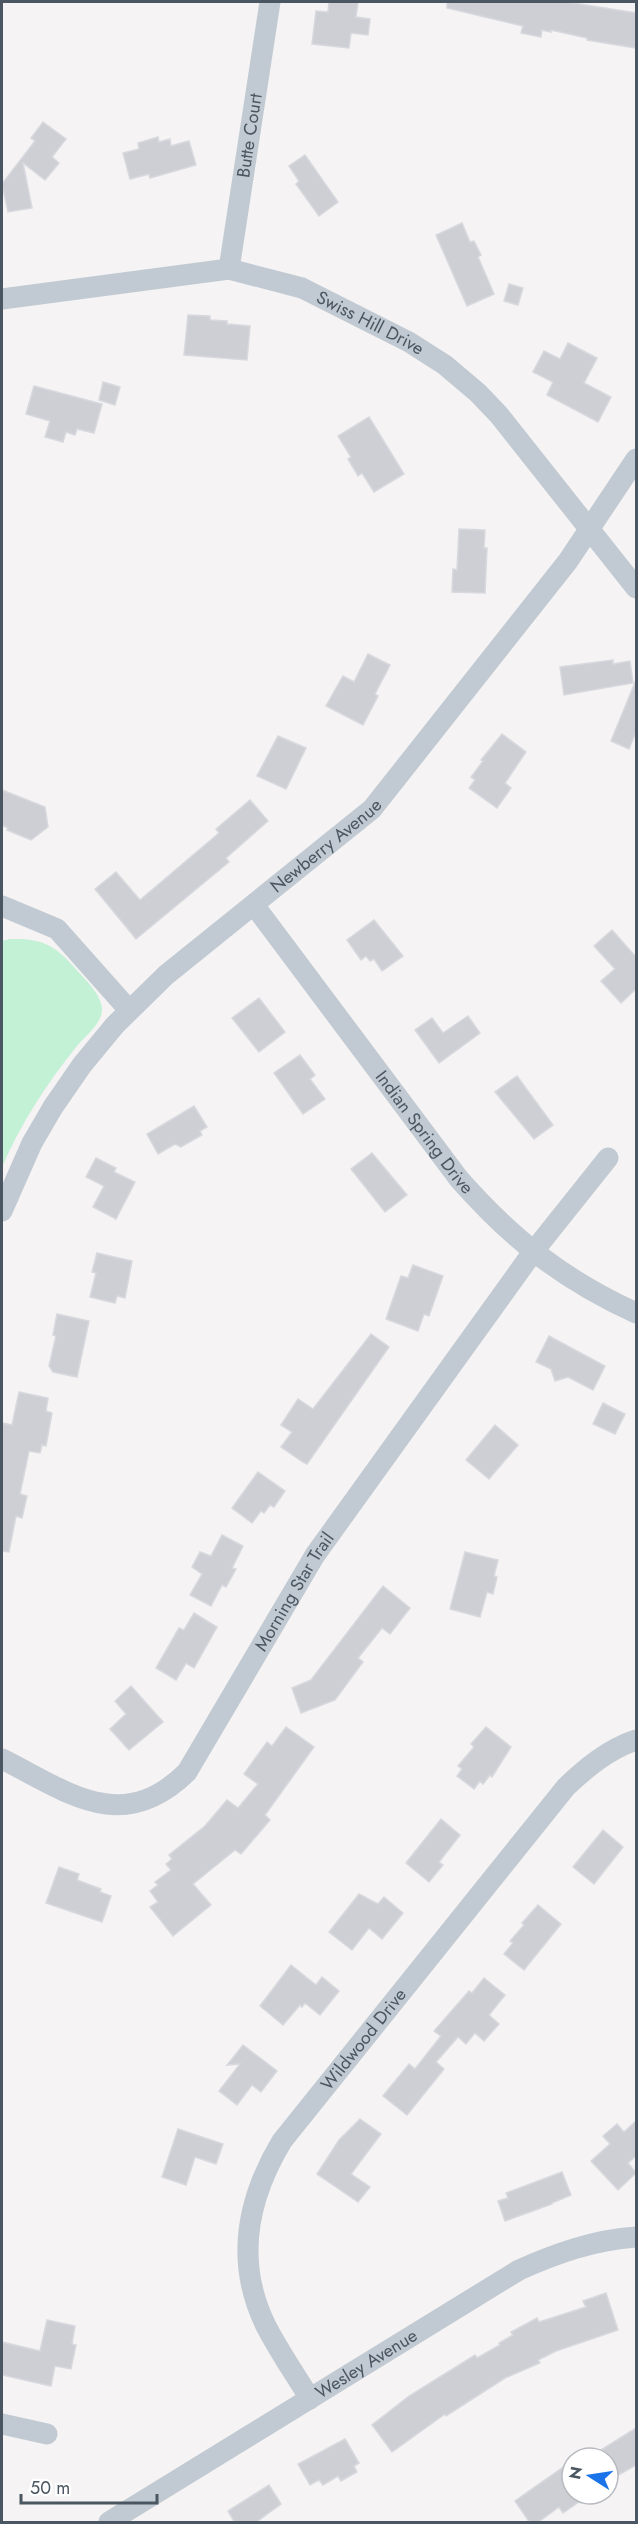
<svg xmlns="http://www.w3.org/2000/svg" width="638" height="2524" font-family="Jost,sans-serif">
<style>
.green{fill:#c3f1d5}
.building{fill:#cdcfd5;stroke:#d7d9de;stroke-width:1.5}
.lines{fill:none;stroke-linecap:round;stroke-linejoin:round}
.street{stroke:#c1cad2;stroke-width:21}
.labels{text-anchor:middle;stroke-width:6;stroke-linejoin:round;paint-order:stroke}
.street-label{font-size:18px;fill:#4a5661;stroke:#fff}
</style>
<rect width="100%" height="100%" fill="#f5f3f3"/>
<!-- green -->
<path class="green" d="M10 939C40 938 54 944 74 967 84 979 100 992 102 1008 103 1023 85 1036 77 1046 47 1083 21 1123 2 1167V941Z"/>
<!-- building -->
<g class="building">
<polygon points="329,2 358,2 356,17 370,19 368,35 351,33 349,48 312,44 316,11 328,12"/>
<polygon points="447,2 567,2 636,13 636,48 587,40 587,38 551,30 551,32 542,30 541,37 521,33 523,26 447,8"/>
<polygon points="43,122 66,139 52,157 59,163 45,180 23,163 32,208 8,212 2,184 35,141 31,138"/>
<polygon points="158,137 159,142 170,139 171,146 189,141 196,165 150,178 149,174 130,179 123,153 139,149 138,143"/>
<polygon points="305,155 338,202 319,216 296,184 299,181 289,166"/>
<polygon points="462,223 470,242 474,241 481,255 478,257 494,294 467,306 436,235"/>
<polygon points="509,284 523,288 518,305 504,301"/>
<polygon points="188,315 210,316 210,320 227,321 227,324 250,326 247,360 184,355"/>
<polygon points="568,343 597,358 584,383 611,397 598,422 547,395 553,382 533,372 544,351 560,359"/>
<polygon points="103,382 120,387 115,405 99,400"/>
<polygon points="34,386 102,404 94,433 77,429 75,435 66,432 63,442 45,437 50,421 26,414"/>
<polygon points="369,417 404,474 374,492 362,473 358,476 348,459 351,457 338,436"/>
<polygon points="459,529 485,530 484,548 487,548 485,593 452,592 453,569 457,570"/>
<polygon points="368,654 390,665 375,694 378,696 363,725 326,706 343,676 354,682"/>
<polygon points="613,660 613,664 630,661 633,683 564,695 560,667"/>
<polygon points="636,680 636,732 629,749 611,741"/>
<polygon points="502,734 526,752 505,783 511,788 497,808 469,788 475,780 471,777 483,761 481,760"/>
<polygon points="278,736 306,748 286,789 257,776"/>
<polygon points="2,790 45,807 48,827 31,840 7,830 8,828 2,825"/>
<polygon points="250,800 268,821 226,858 229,862 136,939 95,889 116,872 140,900 219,833 216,829"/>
<polygon points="374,920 403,956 382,971 374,959 370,961 366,956 361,960 347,940"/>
<polygon points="612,930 636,957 636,989 621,1003 601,981 615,969 594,946"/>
<polygon points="259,998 285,1032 259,1052 232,1018"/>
<polygon points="468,1016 480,1033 439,1063 415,1030 432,1018 443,1033"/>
<polygon points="300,1055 315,1075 310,1079 325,1099 303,1114 274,1073"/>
<polygon points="517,1076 553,1125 534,1139 495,1092"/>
<polygon points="194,1106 207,1127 200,1131 202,1135 181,1147 175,1144 158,1154 147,1134"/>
<polygon points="372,1153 407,1195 385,1212 351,1169"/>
<polygon points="96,1158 116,1168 114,1172 135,1182 116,1219 93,1207 104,1186 86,1177"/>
<polygon points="97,1253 132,1261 125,1298 117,1296 115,1303 90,1297 96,1273 92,1272"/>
<polygon points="413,1265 443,1276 429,1316 424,1314 418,1331 386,1319 401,1276 408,1278"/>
<polygon points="57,1314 89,1321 77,1377 53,1372 49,1366 56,1336 53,1335"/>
<polygon points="371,1334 389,1347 307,1464 303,1462 281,1447 292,1432 281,1425 298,1399 313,1409"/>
<polygon points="549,1336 605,1366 593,1390 568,1377 555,1381 551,1369 536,1362"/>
<polygon points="19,1392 48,1398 46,1411 52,1413 46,1446 42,1445 40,1453 29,1451 20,1494 27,1496 22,1518 16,1516 9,1552 2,1551 2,1423 12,1425"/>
<polygon points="603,1403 625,1414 615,1434 593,1424"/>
<polygon points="495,1425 518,1445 489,1479 466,1460"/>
<polygon points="258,1472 285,1491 274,1507 270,1505 264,1513 261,1511 252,1523 232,1508"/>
<polygon points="222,1535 243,1546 232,1568 236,1569 226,1587 222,1585 211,1606 190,1595 202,1574 192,1567 200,1552 211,1556"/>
<polygon points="465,1552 498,1560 494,1576 497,1577 493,1594 487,1592 480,1617 450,1609"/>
<polygon points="383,1586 410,1608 390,1634 382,1628 358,1658 363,1662 335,1700 301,1713 292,1688 311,1680"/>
<polygon points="194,1613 217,1627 194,1668 186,1663 176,1680 156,1668 179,1628 184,1630"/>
<polygon points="131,1686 163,1722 129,1750 110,1729 126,1714 115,1701"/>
<polygon points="286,1727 314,1747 265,1815 270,1820 241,1854 235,1850 193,1884 211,1905 173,1936 150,1907 158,1902 150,1891 158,1885 155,1882 171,1870 166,1864 172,1859 169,1855 205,1826 227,1800 238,1808 258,1784 244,1774 267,1742 272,1746"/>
<polygon points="486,1727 511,1747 492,1777 490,1775 483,1784 480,1781 474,1789 457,1776 462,1769 458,1766 474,1747 471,1744"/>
<polygon points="441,1819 460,1835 439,1862 443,1865 429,1882 406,1863"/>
<polygon points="603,1830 623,1847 594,1884 573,1867"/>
<polygon points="59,1867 79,1874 77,1880 101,1889 100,1892 111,1896 102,1922 46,1903"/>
<polygon points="359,1894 378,1904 384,1897 403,1913 382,1939 369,1928 352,1950 329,1932"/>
<polygon points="538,1905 561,1924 524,1970 504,1954 513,1943 510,1941 524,1925 522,1923"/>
<polygon points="291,1965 316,1985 322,1977 339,1991 320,2015 305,2003 302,2007 300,2005 283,2025 260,2006"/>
<polygon points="484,1978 505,1995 489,2015 499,2024 484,2041 475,2033 466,2044 458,2037 436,2062 444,2069 407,2115 383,2096 409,2064 415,2069 441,2036 434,2031 469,1991 472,1993"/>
<polygon points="243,2045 277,2071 261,2092 252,2085 237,2105 219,2091 240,2064 227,2065"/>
<polygon points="360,2119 381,2134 351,2174 370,2187 358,2202 317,2174 339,2140"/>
<polygon points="636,2121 636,2156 628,2163 636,2173 618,2190 591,2161 610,2144 603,2136 617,2124 624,2132"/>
<polygon points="178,2129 223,2144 216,2164 195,2157 186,2185 162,2177"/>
<polygon points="562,2172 571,2195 552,2203 552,2204 505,2221 498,2201 508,2198 506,2193"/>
<polygon points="606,2293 618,2330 556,2351 538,2360 540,2363 505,2378 446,2416 445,2414 392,2452 372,2425 409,2396 475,2355 477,2358 500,2345 499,2343 513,2335 511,2332 537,2318 539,2322 586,2307 583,2301"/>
<polygon points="47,2320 75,2326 72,2344 76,2345 71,2369 55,2366 51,2386 2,2375 2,2342 40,2351"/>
<polygon points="636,2428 636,2465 608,2481 608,2458 588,2458"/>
<polygon points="345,2439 359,2463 354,2466 357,2472 341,2481 338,2476 323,2485 319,2480 310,2485 298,2464"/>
<polygon points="572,2461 572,2494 590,2494 563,2513 559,2507 537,2523 530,2523 515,2501"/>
<polygon points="269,2485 281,2504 255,2523 235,2523 228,2511"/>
</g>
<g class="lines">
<!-- street -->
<g class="street">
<path id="s1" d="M229 269 270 2"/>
<path id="s2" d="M2 299 229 269 302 288 409 342 445 365 478 393 499 415 636 588"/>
<path id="s3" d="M254 905 459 1179C513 1240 562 1279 636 1313"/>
<polyline points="2,906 57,929 129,1010"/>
<path id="s4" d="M2 1211 32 1143 53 1107 82 1065 115 1025 166 975 372 809 568 561 636 459"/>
<path id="s5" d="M2 1759C68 1792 122 1836 187 1772L315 1555 533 1252 608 1158"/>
<path id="s6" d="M310 2399C295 2374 278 2350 265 2324 235 2261 247 2199 282 2141L566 1787C587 1767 609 1749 636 1740"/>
<polyline points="2,2424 47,2434"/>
<path id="s7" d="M109 2522 519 2270C557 2253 594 2240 636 2237"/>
</g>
</g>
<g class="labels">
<!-- street labels -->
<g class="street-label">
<text dy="6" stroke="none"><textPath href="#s1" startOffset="135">Butte Court</textPath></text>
<text dy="6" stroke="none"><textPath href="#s2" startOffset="381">Swiss Hill Drive</textPath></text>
<text dy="6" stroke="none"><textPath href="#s4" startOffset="496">Newberry Avenue</textPath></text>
<text dy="6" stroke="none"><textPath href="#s3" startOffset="284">Indian Spring Drive</textPath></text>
<text dy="6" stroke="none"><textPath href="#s5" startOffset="414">Morning Star Trail</textPath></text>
<text dy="6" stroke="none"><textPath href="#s6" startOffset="410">Wildwood Drive</textPath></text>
<text dy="6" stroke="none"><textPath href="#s7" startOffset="302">Wesley Avenue</textPath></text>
</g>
</g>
<!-- border -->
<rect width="638" height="2524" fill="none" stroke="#4a5661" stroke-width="6"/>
<!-- north arrow -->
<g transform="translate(590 2476) rotate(282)"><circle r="28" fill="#ffffff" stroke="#b7bbc0" stroke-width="1.5"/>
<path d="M0-4.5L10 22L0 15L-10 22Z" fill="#1a73e8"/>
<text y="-9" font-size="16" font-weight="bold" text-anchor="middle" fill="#4a5661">N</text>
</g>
<!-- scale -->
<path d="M21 2494v9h136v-9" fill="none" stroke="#4a5661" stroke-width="3"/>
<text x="30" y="2494" font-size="18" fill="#4a5661" stroke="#ffffff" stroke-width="4.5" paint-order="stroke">50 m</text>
</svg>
